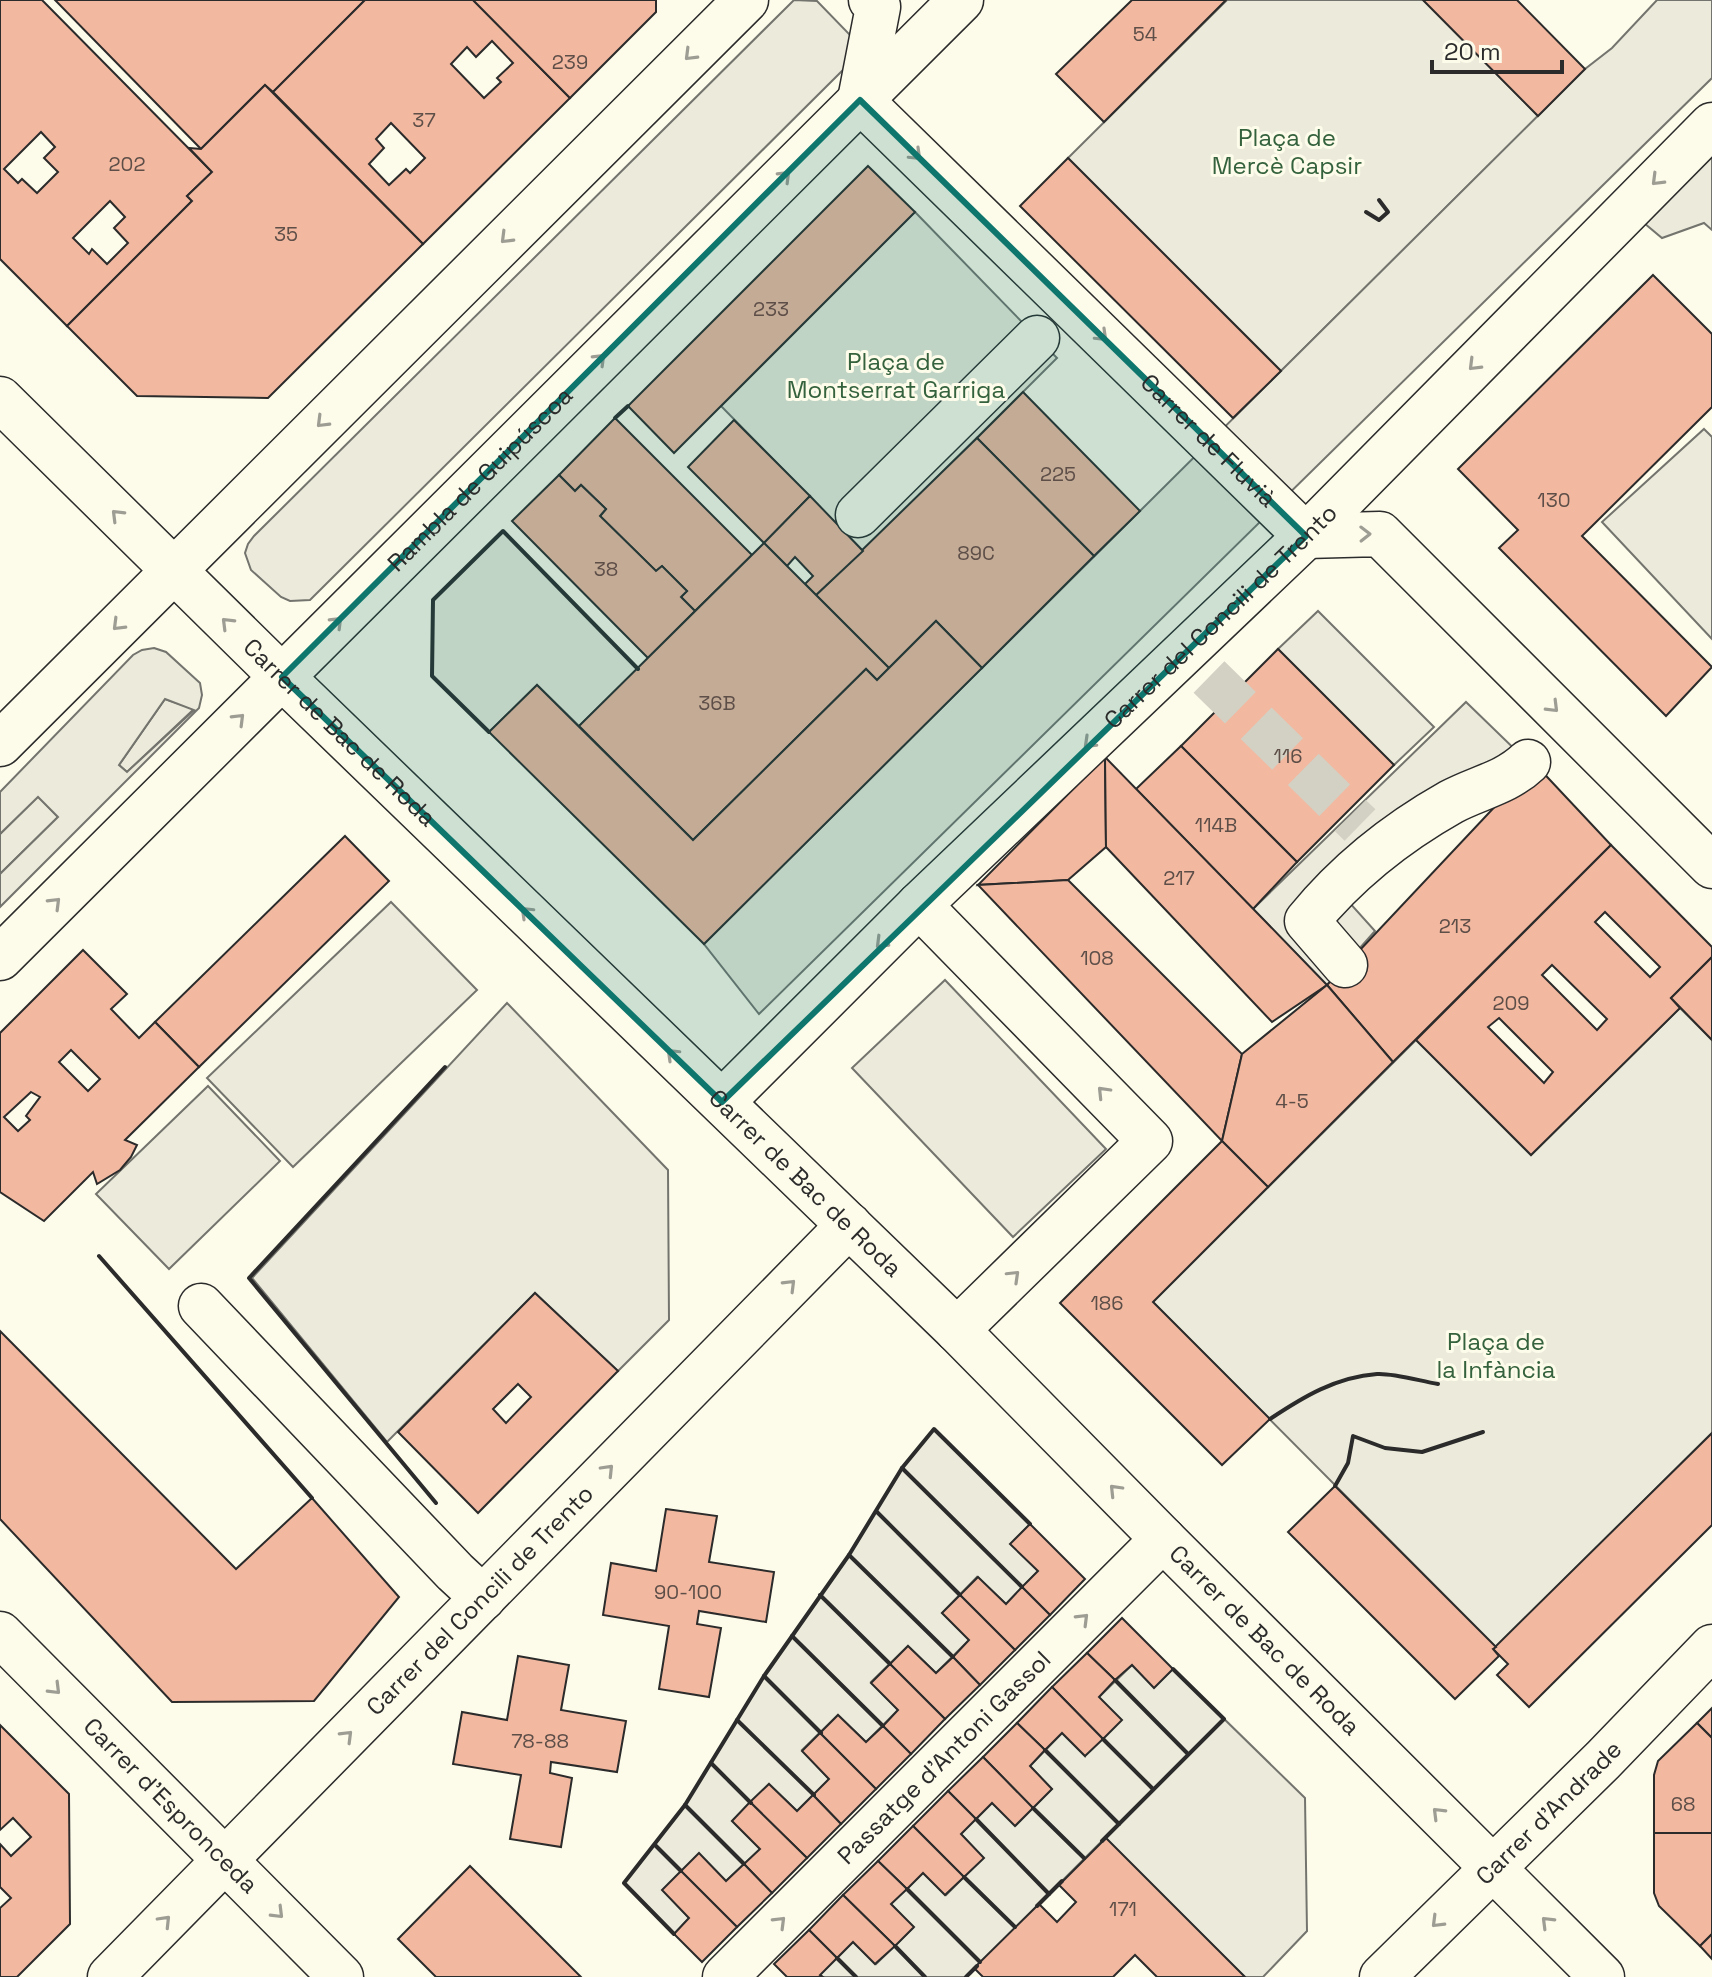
<svg xmlns="http://www.w3.org/2000/svg" width="1712" height="1977" font-family="'Space Grotesk',sans-serif">
<style>
.green{fill:#ecebdb;stroke:#74746e;stroke-width:2}
.parking{fill:#eceadb;stroke:#74746e;stroke-width:2;fill-rule:evenodd}
.building{fill:#f2b8a0;stroke:#2b2b2b;stroke-width:2;fill-rule:evenodd}
.lines{fill:none;stroke-linecap:round;stroke-linejoin:round}
.minor-tunnel{stroke:#d3d1c4;stroke-width:44;stroke-dasharray:44 22;stroke-linecap:butt}
.minor-casing{stroke:#2b2b2b;stroke-width:47}
.major-casing{stroke:#2b2b2b;stroke-width:47}
.minor{stroke:#fdfbea;stroke-width:44}
.major{stroke:#fdfbea;stroke-width:44}
.wall{stroke:#2b2b2b;stroke-width:4}
.oneway{stroke:#9e9d94}
.marked{fill:#0f766e;fill-opacity:0.2;stroke:#0f766e;stroke-width:6;stroke-linejoin:round}
.labels{text-anchor:middle;stroke-width:6;stroke-linejoin:round;paint-order:stroke}
.number-label{font-size:20px;fill:#5d4e48}
.park-label{font-size:24px;fill:#34623c;stroke:#fdfbea}
.street-label{font-size:24px;fill:#2b2b2b;stroke:#fdfbea}
</style>
<rect width="100%" height="100%" fill="#fdfbea"/>
<!-- green -->
<g class="green">
<polygon points="1227,0 1423,0 1538,116 1281,371 1068,158"/>
<polygon points="915,212 1057,358 863,551 721,406"/>
<polygon points="1704,429 1712,437 1712,639 1602,522"/>
<polygon points="503,531 638,669 579,726 537,685 489,732 432,676 433,600"/>
<polygon points="1318,611 1434,727 1394,765 1278,649"/>
<polygon points="165,699 194,709 127,772 119,765"/>
<polygon points="38,796 58,817 0,874 0,834"/>
<polygon points="391,902 477,990 293,1167 207,1078"/>
<polygon points="945,980 1106,1149 1013,1237 852,1068"/>
<polygon points="1680,1008 1712,1040 1712,1433 1496,1647 1153,1302 1416,1040 1531,1155"/>
<polygon points="208,1086 280,1161 169,1269 96,1194"/>
<polygon points="934,1429 1030,1524 1011,1544 1038,1571 1006,1604 977,1577 942,1613 969,1640 936,1673 908,1646 871,1682 898,1710 866,1742 838,1715 802,1750 829,1779 797,1811 769,1784 732,1821 760,1849 726,1881 699,1854 663,1890 689,1918 674,1934 624,1883 685,1805 764,1676 849,1555 902,1468"/>
<polygon points="1132,1665 1154,1687 1173,1669 1305,1798 1307,1931 1263,1977 1245,1977 1105,1838 966,1977 823,1977 820,1975 853,1942 876,1964 913,1928 891,1904 923,1873 946,1895 983,1858 961,1834 992,1803 1016,1825 1052,1789 1030,1766 1062,1733 1085,1756 1099,1697"/>
</g>
<!-- parking -->
<g class="parking">
<polygon points="794,0 817,1 852,37 850,63 310,600 290,601 281,597 251,570 245,553 248,544 254,536"/>
<polygon points="1657,0 1712,0 1712,78 759,1014 704,944 1585,69 1612,48"/>
<polygon points="1712,144 1712,230 1704,223 1662,238 1638,218"/>
<path d="M154 648 166 652 200 683 202 695 199 708 0 907V874L58 817 38 797 0 834V792L133 655 142 650ZM165 699 194 710 127 772 119 765Z"/>
<polygon points="1466,702 1528,762 1347,900 1375,931 1327,985 1253,909"/>
<polygon points="507,1003 668,1170 669,1320 618,1371 535,1293 387,1442 252,1278"/>
</g>
<!-- building -->
<g class="building">
<path d="M0 0H42L212 172 187 196 192 201 67 326 0 259ZM41 132 55 147 44 158 58 172 37 193 22 179 18 183 4 169ZM110 201 125 217 114 228 128 243 107 264 92 249 89 254 73 238Z"/>
<polygon points="55,0 365,0 273,92 265,85 201,149"/>
<path d="M365 0H473L570 98 423 244 273 92ZM492 41 513 63 497 78 501 82 484 98 451 64 467 47 476 57ZM391 123 425 158 410 173 406 169 389 185 369 164 384 148 376 139Z"/>
<polygon points="473,0 656,0 656,12 570,98"/>
<polygon points="1132,0 1226,0 1104,122 1056,74"/>
<polygon points="1423,0 1517,0 1585,69 1538,116"/>
<polygon points="265,85 423,244 268,398 137,396 67,326 192,201 187,196 212,172 189,148 201,149"/>
<polygon points="1068,158 1281,371 1233,418 1020,206"/>
<polygon points="868,166 915,212 674,453 628,406"/>
<polygon points="1653,275 1712,334 1712,407 1582,536 1712,667 1666,716 1499,548 1518,530 1458,469"/>
<polygon points="1023,392 1140,511 1094,556 977,438"/>
<polygon points="615,418 752,555 695,611 681,597 687,591 662,566 656,571 600,516 606,509 581,485 575,491 559,475"/>
<polygon points="734,420 810,496 764,543 688,467"/>
<polygon points="977,438 1094,556 982,668 936,621 889,668 816,595"/>
<polygon points="559,475 575,491 581,485 606,509 600,516 656,571 662,566 687,591 681,597 695,611 648,658 512,521"/>
<polygon points="810,496 863,551 816,595 805,584 813,576 795,557 787,566 764,543"/>
<polygon points="764,543 889,668 877,680 866,669 693,840 579,726"/>
<polygon points="936,621 982,668 704,944 489,732 537,685 693,840 866,669 877,680"/>
<polygon points="1278,649 1394,765 1297,862 1181,746"/>
<polygon points="1181,746 1297,862 1253,909 1136,789"/>
<polygon points="1105,757 1106,847 1068,880 978,885"/>
<polygon points="1105,757 1265,921 1327,985 1272,1022 1106,847"/>
<polygon points="1535,764 1611,845 1393,1062 1327,985"/>
<polygon points="345,836 389,881 199,1067 155,1022"/>
<path d="M1611 845 1712 947V957L1671 998 1680 1008 1531 1155 1416 1040ZM1605 912 1660 967 1650 977 1595 922ZM1552 965 1607 1019 1597 1030 1542 975ZM1499 1018 1553 1072 1544 1083 1488 1027Z"/>
<polygon points="1068,880 1242,1054 1222,1141 978,885"/>
<path d="M83 950 127 994 111 1009 139 1038 155 1022 199 1067 125 1140 137 1145 131 1157 120 1170 97 1184 93 1172 44 1221 0 1192V1033ZM71 1050 100 1079 88 1091 59 1062ZM31 1092 40 1097 26 1116 30 1120 18 1131 4 1117Z"/>
<polygon points="1712,957 1712,1040 1671,998"/>
<polygon points="1327,985 1393,1062 1268,1187 1222,1141 1242,1054"/>
<polygon points="1222,1141 1268,1187 1153,1302 1270,1419 1222,1465 1060,1303"/>
<path d="M535 1293 618 1371 478 1513 398 1432ZM518 1384 531 1397 506 1423 493 1409Z"/>
<polygon points="0,1331 236,1569 312,1498 399,1597 314,1701 172,1702 0,1519"/>
<polygon points="1712,1433 1712,1525 1529,1707 1497,1675 1508,1664 1493,1649"/>
<polygon points="1335,1486 1496,1647 1493,1649 1499,1656 1455,1699 1288,1532"/>
<polygon points="666,1509 717,1516 709,1562 774,1572 766,1622 699,1611 697,1624 721,1628 709,1697 659,1689 669,1626 603,1615 611,1563 656,1571"/>
<polygon points="1030,1524 1085,1579 1050,1615 1022,1587 1038,1571 1010,1544"/>
<polygon points="978,1577 1006,1604 1022,1587 1050,1615 1015,1650 960,1595"/>
<polygon points="960,1595 1015,1650 980,1685 953,1657 969,1640 942,1613"/>
<polygon points="1122,1618 1173,1669 1154,1688 1132,1665 1115,1680 1087,1653"/>
<polygon points="908,1646 936,1673 953,1657 980,1685 945,1719 890,1664"/>
<polygon points="1087,1653 1115,1680 1099,1697 1122,1720 1103,1739 1052,1687"/>
<polygon points="518,1656 569,1665 561,1710 626,1721 617,1772 551,1762 550,1773 572,1778 561,1847 510,1839 521,1775 453,1764 462,1712 507,1720"/>
<polygon points="890,1664 945,1719 911,1754 883,1726 898,1710 871,1683"/>
<polygon points="1052,1687 1103,1739 1085,1756 1062,1733 1045,1750 1017,1723"/>
<polygon points="1712,1708 1712,1738 1697,1723"/>
<polygon points="838,1715 866,1742 883,1726 911,1754 876,1789 820,1733"/>
<polygon points="1017,1723 1045,1750 1030,1766 1052,1789 1033,1808 983,1757"/>
<polygon points="1697,1723 1712,1738 1712,1833 1654,1833 1654,1775 1658,1761"/>
<polygon points="0,1725 69,1794 70,1924 17,1977 0,1977 0,1908 11,1898 0,1887 0,1844 11,1856 31,1837 13,1818 0,1830"/>
<polygon points="820,1733 876,1789 841,1824 813,1795 829,1779 802,1751"/>
<polygon points="983,1757 1033,1808 1015,1826 992,1803 976,1819 948,1791"/>
<polygon points="769,1784 797,1811 813,1795 841,1824 807,1858 750,1802"/>
<polygon points="948,1791 976,1819 961,1834 984,1858 964,1877 913,1826"/>
<polygon points="750,1802 807,1858 772,1893 744,1864 760,1849 732,1821"/>
<polygon points="913,1826 964,1877 945,1895 923,1873 907,1889 878,1861"/>
<polygon points="1654,1833 1712,1833 1712,1934 1700,1946 1659,1906 1654,1893"/>
<polygon points="1106,1838 1245,1977 1157,1977 1135,1955 1113,1977 983,1977 974,1968 1039,1904 1057,1922 1076,1902 1059,1885"/>
<polygon points="699,1853 726,1881 744,1864 772,1893 737,1927 681,1871"/>
<polygon points="878,1861 907,1889 891,1904 914,1927 895,1946 843,1895"/>
<polygon points="470,1866 581,1977 436,1977 398,1939"/>
<polygon points="681,1871 737,1927 702,1962 674,1934 689,1918 662,1890"/>
<polygon points="843,1895 895,1946 875,1964 853,1942 837,1958 809,1930"/>
<polygon points="809,1930 837,1958 820,1975 823,1977 787,1977 774,1964"/>
<polygon points="1712,1934 1712,1959 1700,1946"/>
</g>
<g class="lines">
<!-- minor-tunnel -->
<polyline class="minor-tunnel" points="1209,677 1360,825"/>
<defs>
<g id="minor">
<path id="s1" d="M871 0 878 7 860 100 1306 536 1380 534 1712 866"/>
<polyline points="858,515 1037,338"/>
<polyline points="0,744 746,0"/>
<polyline points="919,905 1150,1141 957,1330"/>
<path id="s2" d="M0 958 961 0"/>
<path d="M1345 965 1307 921C1347 872 1396 833 1451 802 1477 788 1506 783 1528 762"/>
<path id="s3" d="M722 1102 919 905 1306 536 1712 125"/>
<polyline points="201,1306 455,1572 483,1598"/>
<path id="s4" d="M0 1634 341 1977"/>
<path id="s5" d="M110 1977 849 1225"/>
<path id="s6" d="M725 1977 1163 1539"/>
<path id="s7" d="M1382 1977 1603 1760 1712 1647"/>
</g>
<g id="major">
<path id="s8" d="M0 399 282 677 957 1330 1163 1539 1602 1977"/>
</g>
</defs>
<!-- minor casing -->
<use href="#minor" class="minor-casing"/>
<!-- major casing -->
<use href="#major" class="major-casing"/>
<!-- minor -->
<use href="#minor" class="minor"/>
<!-- major -->
<use href="#major" class="major"/>
<!-- wall -->
<g class="wall">
<polyline points="1366,212 1379,220 1388,212 1379,200"/>
<polyline points="615,418 628,406"/>
<polyline points="489,732 432,676 433,600 503,531 638,669"/>
<polyline points="99,1256 312,1498"/>
<path d="M1270 1419C1303 1397 1336 1377 1377 1374 1394 1373 1420 1381 1438 1384"/>
<polyline points="902,1468 1022,1587"/>
<polyline points="1335,1486 1348,1463 1353,1436 1385,1448 1422,1452 1483,1432"/>
<polyline points="436,1503 249,1278 445,1067"/>
<polyline points="877,1512 960,1595"/>
<polyline points="849,1555 953,1657"/>
<polyline points="820,1595 890,1664"/>
<polyline points="792,1636 883,1726"/>
<polyline points="764,1676 821,1733"/>
<polyline points="1115,1680 1188,1754"/>
<polyline points="737,1720 814,1795"/>
<polyline points="1103,1739 1153,1789"/>
<polyline points="1045,1750 1119,1824"/>
<polyline points="711,1763 751,1803"/>
<polyline points="685,1805 744,1864"/>
<polyline points="1033,1808 1084,1858"/>
<polyline points="976,1819 1049,1894"/>
<polyline points="1102,1841 1224,1719 1173,1669"/>
<polyline points="655,1845 681,1871"/>
<polyline points="964,1877 1015,1927"/>
<polyline points="907,1889 980,1962"/>
<polyline points="1037,1906 1062,1881"/>
<polyline points="674,1934 624,1883 685,1805 764,1676 849,1555 902,1468 934,1429 1030,1524"/>
<polyline points="895,1946 925,1977"/>
<polyline points="837,1958 856,1977"/>
<polyline points="966,1977 977,1966"/>
</g>
</g>
<!-- one-way arrows -->
<defs><path id="oneway-chevron" d="M-2-3.5L2.5 0L-2 3.5" fill="none" stroke-width="1.6" stroke-linecap="round" stroke-linejoin="round" transform="scale(2)"/></defs>
<g class="oneway">
<use href="#oneway-chevron" transform="translate(690 55) rotate(135)"/>
<use href="#oneway-chevron" transform="translate(916 155) rotate(44)"/>
<use href="#oneway-chevron" transform="translate(785 176) rotate(-45)"/>
<use href="#oneway-chevron" transform="translate(1657 180) rotate(135)"/>
<use href="#oneway-chevron" transform="translate(506 238) rotate(135)"/>
<use href="#oneway-chevron" transform="translate(1102 336) rotate(44)"/>
<use href="#oneway-chevron" transform="translate(600 359) rotate(-45)"/>
<use href="#oneway-chevron" transform="translate(1474 365) rotate(135)"/>
<use href="#oneway-chevron" transform="translate(322 422) rotate(135)"/>
<use href="#oneway-chevron" transform="translate(117 515) rotate(-135)"/>
<use href="#oneway-chevron" transform="translate(1365 534) rotate(-1)"/>
<use href="#oneway-chevron" transform="translate(337 622) rotate(-45)"/>
<use href="#oneway-chevron" transform="translate(227 623) rotate(-135)"/>
<use href="#oneway-chevron" transform="translate(118 625) rotate(135)"/>
<use href="#oneway-chevron" transform="translate(1553 707) rotate(45)"/>
<use href="#oneway-chevron" transform="translate(239 719) rotate(-45)"/>
<use href="#oneway-chevron" transform="translate(1089 743) rotate(136)"/>
<use href="#oneway-chevron" transform="translate(55 903) rotate(-45)"/>
<use href="#oneway-chevron" transform="translate(526 912) rotate(-136)"/>
<use href="#oneway-chevron" transform="translate(881 943) rotate(135)"/>
<use href="#oneway-chevron" transform="translate(672 1054) rotate(-136)"/>
<use href="#oneway-chevron" transform="translate(1103 1092) rotate(-134)"/>
<use href="#oneway-chevron" transform="translate(1014 1276) rotate(-44)"/>
<use href="#oneway-chevron" transform="translate(790 1285) rotate(-45)"/>
<use href="#oneway-chevron" transform="translate(608 1470) rotate(-46)"/>
<use href="#oneway-chevron" transform="translate(1115 1490) rotate(-134)"/>
<use href="#oneway-chevron" transform="translate(1083 1619) rotate(-45)"/>
<use href="#oneway-chevron" transform="translate(55 1689) rotate(45)"/>
<use href="#oneway-chevron" transform="translate(347 1736) rotate(-45)"/>
<use href="#oneway-chevron" transform="translate(1438 1813) rotate(-135)"/>
<use href="#oneway-chevron" transform="translate(278 1913) rotate(45)"/>
<use href="#oneway-chevron" transform="translate(165 1921) rotate(-46)"/>
<use href="#oneway-chevron" transform="translate(780 1922) rotate(-45)"/>
<use href="#oneway-chevron" transform="translate(1437 1922) rotate(135)"/>
<use href="#oneway-chevron" transform="translate(1547 1922) rotate(-135)"/>
</g>
<!-- marked area -->
<path class="marked" d="M860 100 1306 536 722 1102 282 677Z"/>
<g class="labels">
<!-- number labels -->
<g class="number-label">
<text x="1145" y="41">54</text>
<text x="570" y="69">239</text>
<text x="424" y="127">37</text>
<text x="127" y="171">202</text>
<text x="286" y="241">35</text>
<text x="771" y="316">233</text>
<text x="1058" y="481">225</text>
<text x="1554" y="507">130</text>
<text x="976" y="560">89C</text>
<text x="606" y="576">38</text>
<text x="717" y="710">36B</text>
<text x="1288" y="763">116</text>
<text x="1216" y="832">114B</text>
<text x="1179" y="885">217</text>
<text x="1455" y="933">213</text>
<text x="1097" y="965">108</text>
<text x="1511" y="1010">209</text>
<text x="1292" y="1108">4-5</text>
<text x="1107" y="1310">186</text>
<text x="688" y="1599">90-100</text>
<text x="540" y="1748">78-88</text>
<text x="1683" y="1811">68</text>
<text x="1123" y="1916">171</text>
</g>
<!-- park labels -->
<g class="park-label">
<text x="1287" y="146">Plaça de<tspan x="1287" dy="28">Mercè Capsir</tspan></text>
<text x="896" y="370">Plaça de<tspan x="896" dy="28">Montserrat Garriga</tspan></text>
<text x="1496" y="1350">Plaça de<tspan x="1496" dy="28">la Infància</tspan></text>
</g>
<!-- street labels -->
<g class="street-label">
<text dy="8" stroke="none"><textPath href="#s1" startOffset="592">Carrer de Fluvià</textPath></text>
<text dy="8" stroke="none"><textPath href="#s2" startOffset="678">Rambla de Guipúscoa</textPath></text>
<text dy="8" stroke="none"><textPath href="#s3" startOffset="696">Carrer del Concili de Trento</textPath></text>
<text dy="8" stroke="none"><textPath href="#s8" startOffset="476">Carrer de Bac de Roda</textPath></text>
<text dy="8" stroke="none"><textPath href="#s8" startOffset="1124">Carrer de Bac de Roda</textPath></text>
<text dy="8" stroke="none"><textPath href="#s5" startOffset="528">Carrer del Concili de Trento</textPath></text>
<text dy="8" stroke="none"><textPath href="#s8" startOffset="1772">Carrer de Bac de Roda</textPath></text>
<text dy="8" stroke="none"><textPath href="#s6" startOffset="310">Passatge d'Antoni Gassol</textPath></text>
<text dy="8" stroke="none"><textPath href="#s4" startOffset="242">Carrer d'Espronceda</textPath></text>
<text dy="8" stroke="none"><textPath href="#s7" startOffset="234">Carrer d'Andrade</textPath></text>
</g>
</g>
<!-- scale -->
<path d="M1432 60v12h130v-12" fill="none" stroke="#2b2b2b" stroke-width="4"/>
<text x="1444" y="60" font-size="24" fill="#2b2b2b" stroke="#fdfbea" stroke-width="6" paint-order="stroke">20 m</text>
</svg>
